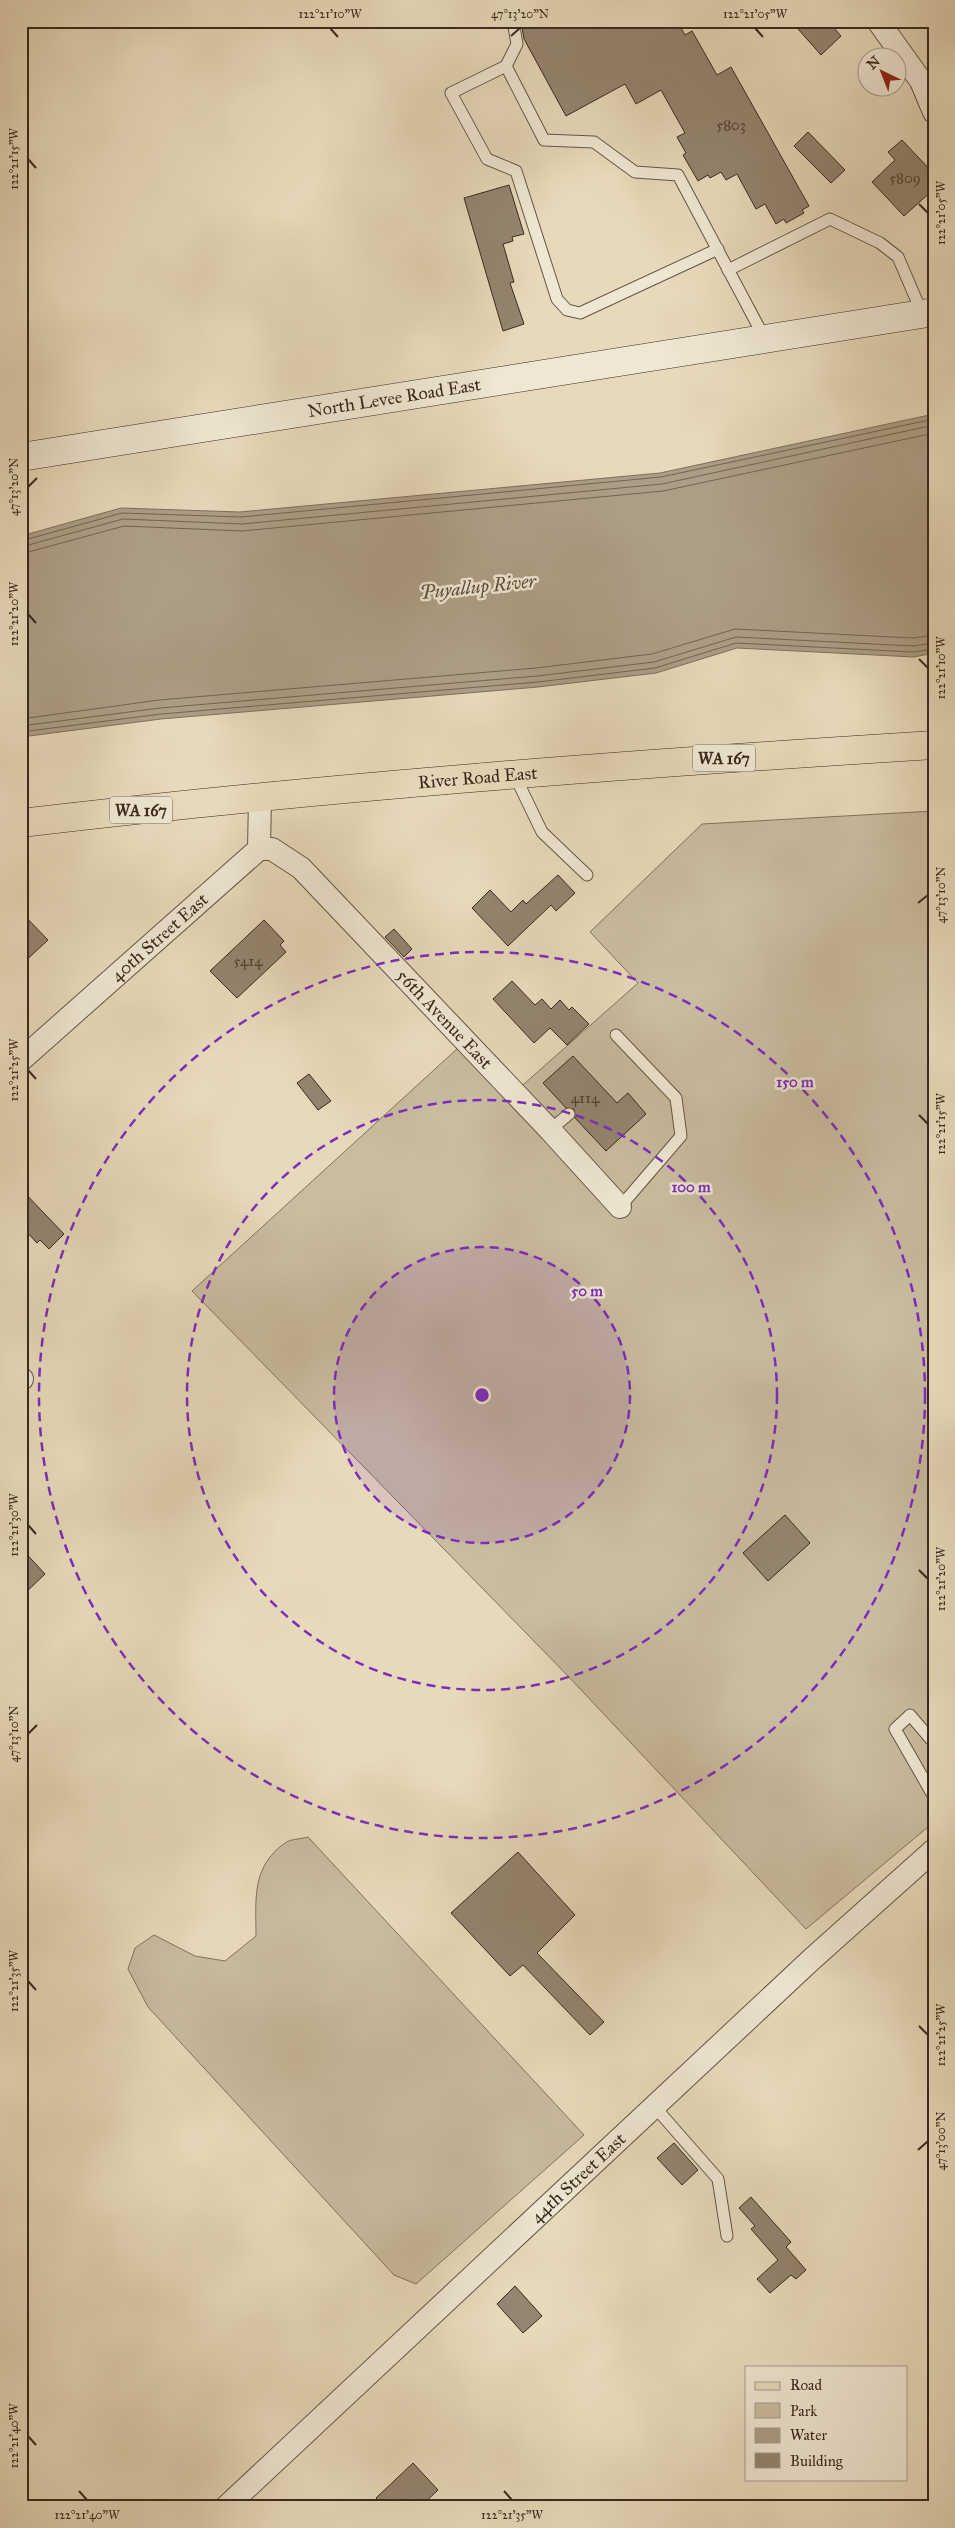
<svg xmlns="http://www.w3.org/2000/svg" width="955" height="2528" font-family="'IM FELL Great Primer',serif">
<style>
.green{fill:#c9bca0;stroke:#81725f}
.water{fill:#ac9e86;stroke:#7e6f5c}
.lines{fill:none;stroke-linecap:round;stroke-linejoin:round}
.shore{stroke:#726452;stroke-width:1}
.building{fill:#938570;stroke:#39291e}
.lane-casing{stroke:#645545;stroke-width:13}
.street-casing{stroke:#645545;stroke-width:24}
.secondary-casing{stroke:#39291e;stroke-width:29}
.primary-casing{stroke:#39291e;stroke-width:29}
.lane{stroke:#efe7d3;stroke-width:11}
.street{stroke:#efe7d3;stroke-width:22}
.secondary{stroke:#efe7d3;stroke-width:28}
.primary{stroke:#e7dabb;stroke-width:28}
.ticks{fill:none;stroke:#39291e;stroke-width:2}
.ring{fill:none;stroke:#7b2cbf;stroke-width:2.5;stroke-dasharray:9 6}
.labels{text-anchor:middle;stroke-width:5;stroke-linejoin:round;paint-order:stroke}
.number-label{font-size:15px;fill:#504032}
.shield{fill:#efe7d3;stroke:#706254;stroke-width:1}
.shield-label{font-size:16px;font-weight:bold;fill:#39291e}
.street-label{font-size:18px;fill:#39291e;stroke:#efe7d3}
.water-label{font-size:19px;font-style:italic;fill:#5c4c3d;stroke:#efe7d3}
.centre{fill:#7b2cbf;stroke:#efe7d3;stroke-width:2.5}
.ring-label{font-size:15px;text-anchor:middle;font-weight:bold;fill:#7b2cbf;stroke:#efe7d3;stroke-width:5;stroke-linejoin:round;paint-order:stroke}
.neatline{fill:none;stroke:#39291e;stroke-width:2}
.ticks-label{font-size:12px;text-anchor:middle;fill:#39291e}
</style>
<rect width="100%" height="100%" fill="#e7dabb"/>
<filter id="stains"><feTurbulence type="fractalNoise" baseFrequency=".004" numOctaves="4"/><feColorMatrix values="0 0 0 0 .2 0 0 0 0 .09 0 0 0 0 .02 0 0 0 .5 -.17"/></filter>
<radialGradient id="worn" r=".72"><stop offset=".6" stop-color="#630" stop-opacity="0"/><stop offset="1" stop-color="#630" stop-opacity=".3"/></radialGradient>
<!-- green -->
<g class="green">
<polygon points="934,811 934,1822 806,1929 568,1676 192,1291 458,1048 506,1100 638,983 590,932 702,824"/>
<path d="M308 1837 584 2135 416 2284 394 2275 148 2007 128 1969 135 1948 154 1935 195 1956 225 1961 256 1936C256 1900 251 1867 285 1843 290 1839 301 1839 308 1837Z"/>
</g>
<!-- water -->
<polygon class="water" points="934,414 934,653 914,657 737,648 656,673 538,687 161,719 21,737 21,536 121,508 240,512 660,473"/>
<g class="lines">
<!-- shore -->
<g class="shore">
<polyline points="21,541 122,513 241,517 661,477 934,419"/>
<polyline points="21,547 123,519 242,524 662,484 934,425"/>
<polyline points="21,554 124,526 242,531 663,491 934,433"/>
<polyline points="21,719 159,700 536,668 652,654 735,629 913,638 934,635"/>
<polyline points="21,726 160,708 537,676 654,662 736,637 913,646 934,643"/>
<polyline points="21,732 161,714 538,682 655,668 736,643 913,652 934,649"/>
</g>
</g>
<!-- building -->
<g class="building">
<polygon points="531,21 677,21 685,35 692,31 717,75 731,67 809,206 802,210 804,213 786,223 784,219 776,224 765,204 756,209 737,174 726,180 721,172 710,178 708,175 698,181 683,155 686,153 677,137 685,133 661,90 636,104 625,84 566,116 524,39 522,27"/>
<polygon points="791,21 828,21 841,36 821,55"/>
<polygon points="808,132 845,170 831,183 794,146"/>
<polygon points="902,140 934,174 934,189 904,216 872,182 895,160 888,152"/>
<polygon points="509,185 524,234 512,237 513,241 503,244 514,282 510,283 524,324 503,331 464,198"/>
<polygon points="558,875 575,893 556,911 551,905 508,946 472,908 490,890 511,912 523,900 526,904"/>
<polygon points="21,912 48,940 21,965"/>
<polygon points="264,920 284,941 280,945 286,952 237,998 210,971"/>
<polygon points="394,929 412,949 404,957 385,937"/>
<polygon points="512,981 535,1005 542,999 551,1009 560,1000 569,1010 572,1007 589,1024 567,1045 550,1028 534,1043 493,999"/>
<polygon points="573,1056 617,1103 628,1093 646,1114 606,1151 575,1118 574,1109 566,1108 543,1083"/>
<polygon points="309,1074 331,1101 318,1110 297,1083"/>
<polygon points="21,1189 64,1234 49,1249 40,1240 37,1243 21,1226"/>
<polygon points="785,1515 810,1543 768,1581 743,1553"/>
<polygon points="21,1548 45,1574 21,1597"/>
<polygon points="518,1852 575,1915 537,1953 604,2022 590,2035 523,1965 510,1976 451,1913"/>
<polygon points="674,2143 698,2170 682,2185 657,2158"/>
<polygon points="751,2197 791,2242 786,2247 806,2270 796,2279 791,2275 770,2293 757,2279 778,2260 751,2229 755,2226 739,2208"/>
<polygon points="515,2286 542,2316 523,2333 497,2304"/>
<polygon points="413,2463 438,2490 420,2507 385,2507 376,2498"/>
</g>
<g class="lines">
<defs>
<g id="lane">
<polyline points="506,66 517,44 513,21"/>
<polyline points="718,249 580,313 567,310 557,299 516,171 487,159 451,93 506,66 544,140 594,142 635,172 678,175 765,339"/>
<polyline points="728,270 830,219 880,243 898,257 922,313"/>
<polyline points="515,776 542,832 587,875"/>
<polyline points="616,1035 676,1098 681,1136 620,1207"/>
<polyline points="550,1130 569,1114"/>
<polyline points="934,1743 910,1715 895,1729 934,1797"/>
<polyline points="654,2106 718,2179 727,2236"/>
</g>
<g id="street">
<polyline points="878,21 921,81 934,112"/>
<path id="s1" d="M259 849H272L301 868 550 1130 620 1207"/>
<path id="s2" d="M21 1060 259 849 260 798"/>
<polyline points="21,1379 22,1379"/>
<path id="s3" d="M226 2507 812 1959 934 1850"/>
</g>
<g id="secondary">
<path id="s4" d="M21 457 934 312"/>
</g>
<g id="primary">
<path id="s5" d="M21 823C324 787 629 764 934 745"/>
</g>
</defs>
<!-- lane casing -->
<use href="#lane" class="lane-casing"/>
<!-- street casing -->
<use href="#street" class="street-casing"/>
<!-- secondary casing -->
<use href="#secondary" class="secondary-casing"/>
<!-- primary casing -->
<use href="#primary" class="primary-casing"/>
<!-- lane -->
<use href="#lane" class="lane"/>
<!-- street -->
<use href="#street" class="street"/>
<!-- secondary -->
<use href="#secondary" class="secondary"/>
<!-- primary -->
<use href="#primary" class="primary"/>
</g>
<!-- ticks -->
<path class="ticks" d="M330 28 338 37M755 28 763 37M511 36 520 28M28 159 36 168M919 204 928 213M28 487 37 478M28 614 36 623M919 659 928 668M918 903 928 895M28 1070 36 1079M919 1115 928 1124M28 1525 36 1534M919 1570 928 1579M28 1734 37 1725M28 1981 36 1990M919 2026 928 2035M918 2150 928 2141M28 2436 36 2445M79 2491 87 2500M504 2491 512 2500"/>
<!-- distance rings -->
<circle cx="482" cy="1395" r="148" fill="#7b2cbf" fill-opacity=".12"/>
<g class="ring">
<circle cx="482" cy="1395" r="148"/>
<circle cx="482" cy="1395" r="295"/>
<circle cx="482" cy="1395" r="443"/>
</g>
<g class="labels">
<!-- number labels -->
<g class="number-label">
<text x="731" y="130">5803</text>
<text x="905" y="183">5809</text>
<text x="248" y="966">5414</text>
<text x="585" y="1103">4114</text>
</g>
<!-- shield labels -->
<g class="shield">
<rect x="693" y="744.5" width="62" height="27" rx="4"/>
<rect x="110" y="796.5" width="62" height="27" rx="4"/>
</g>
<g class="shield-label">
<text x="724" y="764">WA 167</text>
<text x="141" y="816">WA 167</text>
</g>
<!-- street labels -->
<g class="street-label">
<text dy="6" stroke="none"><textPath href="#s4" startOffset="378">North Levee Road East</textPath></text>
<text dy="6" stroke="none"><textPath href="#s5" startOffset="459">River Road East</textPath></text>
<text dy="6" stroke="none"><textPath href="#s2" startOffset="185">40th Street East</textPath></text>
<text dy="6" stroke="none"><textPath href="#s1" startOffset="256">56th Avenue East</textPath></text>
<text dy="6" stroke="none"><textPath href="#s3" startOffset="482">44th Street East</textPath></text>
</g>
<!-- water labels -->
<g class="water-label">
<text transform="translate(478 586) rotate(-6)" y="7">Puyallup River</text>
</g>
</g>
<circle cx="482" cy="1395" r="8" class="centre"/>
<g class="ring-label">
<text x="795" y="1087">150 m</text>
<text x="691" y="1192">100 m</text>
<text x="587" y="1296">50 m</text>
</g>
<!-- margin -->
<rect width="955" height="2528" fill="none" stroke="#e7dabb" stroke-width="55"/>
<!-- legend -->
<rect x="745" y="2366" width="162" height="115" fill="#efe7d3" stroke="#a69b8b"/>
<rect x="755" y="2382" width="25" height="8" fill="#e7dabb" stroke="#a69b8b"/>
<text x="790" y="2390" font-size="15" fill="#39291e">Road</text>
<rect x="755" y="2403" width="25" height="15" fill="#c9bca0" stroke="#a69b8b"/>
<text x="790" y="2416" font-size="15" fill="#39291e">Park</text>
<rect x="755" y="2428" width="25" height="15" fill="#ac9e86" stroke="#a69b8b"/>
<text x="790" y="2440" font-size="15" fill="#39291e">Water</text>
<rect x="755" y="2453" width="25" height="15" fill="#938570" stroke="#a69b8b"/>
<text x="790" y="2466" font-size="15" fill="#39291e">Building</text>
<!-- north arrow -->
<g transform="translate(882 72) rotate(317)"><circle r="24" fill="#efe7d3" stroke="#a69b8b"/>
<path d="M0-4L9 19L0 12L-9 19Z" fill="#8f2418"/>
<text y="-8" font-size="14" font-weight="bold" text-anchor="middle" fill="#39291e">N</text>
</g>
<rect x="28" y="28" width="900" height="2472" class="neatline"/>
<g class="ticks-label">
<text x="330" y="18">122°21'10"W</text>
<text x="520" y="18">47°13'20"N</text>
<text x="755" y="18">122°21'05"W</text>
<text transform="translate(14 159) rotate(-90)" y="4">122°21'15"W</text>
<text transform="translate(941 213) rotate(-90)" y="4">122°21'05"W</text>
<text transform="translate(14 487) rotate(-90)" y="4">47°13'20"N</text>
<text transform="translate(14 614) rotate(-90)" y="4">122°21'20"W</text>
<text transform="translate(941 668) rotate(-90)" y="4">122°21'10"W</text>
<text transform="translate(941 895) rotate(-90)" y="4">47°13'10"N</text>
<text transform="translate(14 1070) rotate(-90)" y="4">122°21'25"W</text>
<text transform="translate(941 1124) rotate(-90)" y="4">122°21'15"W</text>
<text transform="translate(14 1525) rotate(-90)" y="4">122°21'30"W</text>
<text transform="translate(941 1579) rotate(-90)" y="4">122°21'20"W</text>
<text transform="translate(14 1734) rotate(-90)" y="4">47°13'10"N</text>
<text transform="translate(14 1981) rotate(-90)" y="4">122°21'35"W</text>
<text transform="translate(941 2035) rotate(-90)" y="4">122°21'25"W</text>
<text transform="translate(941 2141) rotate(-90)" y="4">47°13'00"N</text>
<text transform="translate(14 2436) rotate(-90)" y="4">122°21'40"W</text>
<text x="87" y="2519">122°21'40"W</text>
<text x="512" y="2519">122°21'35"W</text>
</g>
<rect width="100%" height="100%" filter="url(#stains)"/>
<rect width="100%" height="100%" fill="url(#worn)"/>
</svg>
